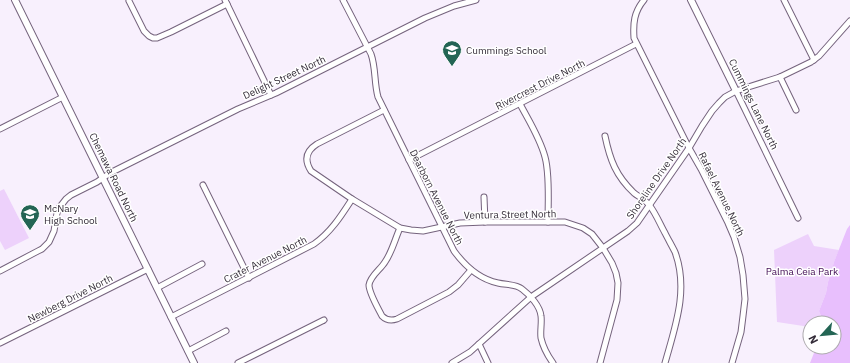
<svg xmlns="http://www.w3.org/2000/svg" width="850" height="363" font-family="'IBM Plex Sans',sans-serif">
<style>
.green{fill:#edd1fb}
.water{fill:#e8bffd}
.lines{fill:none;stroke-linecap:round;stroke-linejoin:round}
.minor-casing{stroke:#75637d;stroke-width:7}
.tertiary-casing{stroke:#75637d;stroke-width:8}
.minor{stroke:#fff;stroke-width:5}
.tertiary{stroke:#fff;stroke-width:6}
.labels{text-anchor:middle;stroke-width:3;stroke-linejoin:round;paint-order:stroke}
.poi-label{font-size:10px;fill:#342c38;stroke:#fff;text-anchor:start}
.street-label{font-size:10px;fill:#342c38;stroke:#fff}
.park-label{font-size:10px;fill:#400a53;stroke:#fff}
</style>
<rect width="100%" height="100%" fill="#f8f0fd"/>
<!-- green -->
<g class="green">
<polygon points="4,189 29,238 5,250 0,241 0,191"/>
<polygon points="808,234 814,246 839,250 834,262 828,282 826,293 819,311 821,316 820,323 810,323 810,327 777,322 774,250"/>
</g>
<!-- water -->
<polygon class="water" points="850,225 850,363 810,363 814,353 816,347 834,347 834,323 820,323 821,316 819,311 826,293 828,282 834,262 847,229"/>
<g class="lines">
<defs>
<g id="minor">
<polyline points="225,0 271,95"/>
<path d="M343 0 371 54C376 68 374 83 378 97L454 251C465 266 479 279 498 283 506 285 516 284 522 289 530 295 540 306 541 316 542 323 540 331 541 338 543 347 548 356 553 363"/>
<path d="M644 0C634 12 633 23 634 38L689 148 701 169 728 223 734 237 740 257 743 275 745 299 743 316 741 332 732 363"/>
<polyline points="784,0 814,60"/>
<polyline points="129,1 144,31 149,36 153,38 157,38 171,32 227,4"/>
<polyline points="780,77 796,110"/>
<polyline points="736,91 798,218"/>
<path d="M520 104C529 121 540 138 545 157 550 175 548 203 548 222"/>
<path d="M384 110 317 144C306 151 304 160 311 171L352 199 400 228 411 230 423 231 460 223 485 222H565L583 228 592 234 603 248 612 263 616 273 618 283 617 300 600 363"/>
<polyline points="0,129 63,97"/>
<path d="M605 136C610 160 616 176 634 193 639 197 646 200 650 206 656 214 660 224 665 233 668 239 672 246 675 252 689 290 675 327 665 363"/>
<polyline points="409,160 636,44"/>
<polyline points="203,185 249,278"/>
<polyline points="484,197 485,222"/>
<path d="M400 228C395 239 392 252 385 262 381 269 370 276 369 285 369 293 378 308 382 316 386 320 391 321 397 319L449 292 458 285 471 270"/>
<polyline points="0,271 38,251 42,249 49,242 54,231 57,213 59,208 66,199 71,195 97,182 110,173 238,109 276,93 425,18 454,6 476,0"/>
<polyline points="157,288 202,264"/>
<path d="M171 317 314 244C331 232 341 216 352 199"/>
<polyline points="0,343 148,269"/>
<polyline points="479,344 488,363"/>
<polyline points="188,351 226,331"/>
<polyline points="238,363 324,320"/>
<polyline points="452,363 470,352 531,297 628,231 637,223 689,148 702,126 712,111 719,103 725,97 736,91 745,88 780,77 811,62 819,56 850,21"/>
</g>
<g id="tertiary">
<polyline points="15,0 194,363"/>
<polyline points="691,0 736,91"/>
</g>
</defs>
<!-- minor casing -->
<use href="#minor" class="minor-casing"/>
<!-- tertiary casing -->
<use href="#tertiary" class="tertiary-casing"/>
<!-- minor -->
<use href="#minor" class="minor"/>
<!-- tertiary -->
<use href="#tertiary" class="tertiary"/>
</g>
<!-- icons -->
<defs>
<symbol id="school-pin" viewBox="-11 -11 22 30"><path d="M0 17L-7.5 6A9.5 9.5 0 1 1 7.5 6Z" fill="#236554" stroke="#fff"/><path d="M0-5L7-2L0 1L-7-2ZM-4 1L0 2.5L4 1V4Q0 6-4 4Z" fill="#fff"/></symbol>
</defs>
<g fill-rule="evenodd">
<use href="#school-pin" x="441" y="39" width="22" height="30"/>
<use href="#school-pin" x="19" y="203" width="22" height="30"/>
</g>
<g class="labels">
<!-- poi labels -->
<g class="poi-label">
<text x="466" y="54">Cummings School</text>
<text x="44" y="212">McNary<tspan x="44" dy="12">High School</tspan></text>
</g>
<!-- street labels -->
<g class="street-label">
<text transform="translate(284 77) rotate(-25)" y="4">Delight Street North</text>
<text transform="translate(540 84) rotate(-27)" y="4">Rivercrest Drive North</text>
<text transform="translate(754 104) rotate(64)" y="4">Cummings Lane North</text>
<text transform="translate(114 177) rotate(64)" y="4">Chemawa Road North</text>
<text transform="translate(656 178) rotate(-55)" y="4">Shoreline Drive North</text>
<text transform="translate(722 194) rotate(64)" y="4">Rafael Avenue North</text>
<text transform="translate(437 197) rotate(63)" y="4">Dearborn Avenue North</text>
<text transform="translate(510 214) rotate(-1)" y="4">Ventura Street North</text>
<text transform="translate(265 259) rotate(-27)" y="4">Crater Avenue North</text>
<text transform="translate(70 298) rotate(-27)" y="4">Newberg Drive North</text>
</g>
<!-- park labels -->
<g class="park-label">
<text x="802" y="275">Palma Ceia Park</text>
</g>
</g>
<!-- north arrow -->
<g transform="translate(822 335) rotate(243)"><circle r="19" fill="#ffffff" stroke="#aeabaf"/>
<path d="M0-3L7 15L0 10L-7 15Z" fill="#236554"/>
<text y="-6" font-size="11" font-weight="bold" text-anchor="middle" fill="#342c38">N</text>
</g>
</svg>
